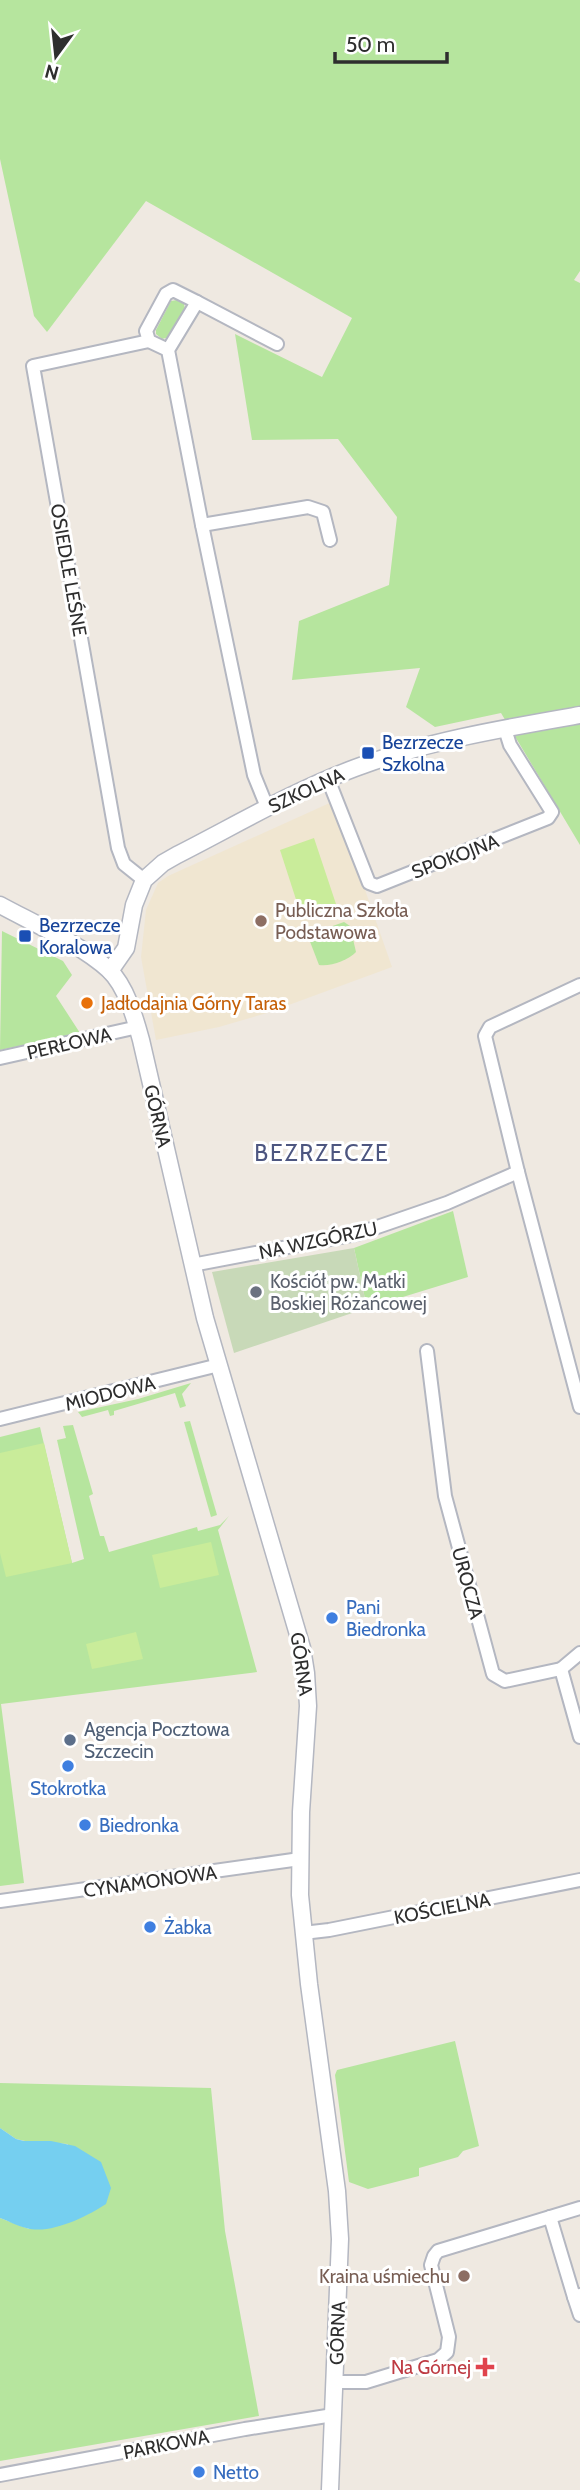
<svg xmlns="http://www.w3.org/2000/svg" width="580" height="2490" font-family="Cabin,sans-serif">
<style>
.education{fill:#f0e6d1}
.green{fill:#b6e59e}
.cemetery{fill:#c8d9b8}
.pitch{fill:#c9ec9a}
.water{fill:#75cff0}
.lines{fill:none;stroke-linecap:round;stroke-linejoin:round}
.minor-casing{stroke:#b4b7c1;stroke-width:16}
.tertiary-casing{stroke:#b4b7c1;stroke-width:19}
.minor{stroke:#fff;stroke-width:12}
.tertiary{stroke:#fff;stroke-width:16}
.transit-dot{fill:#1a4fb4;stroke:#fff;stroke-width:2.5}
.education-dot{fill:#8d6e63;stroke:#fff;stroke-width:2.5}
.food-dot{fill:#e8710a;stroke:#fff;stroke-width:2.5}
.worship-dot{fill:#6b7280;stroke:#fff;stroke-width:2.5}
.shop-dot{fill:#3f7fe0;stroke:#fff;stroke-width:2.5}
.service-dot{fill:#5c6f8a;stroke:#fff;stroke-width:2.5}
.health-dot{fill:#e0444e;stroke:#fff;stroke-width:2.5}
.labels{text-anchor:middle;stroke-width:6;stroke-linejoin:round;paint-order:stroke}
.street-label{font-size:19px;fill:#2e2e2e;stroke:#fff}
.transit-label{font-size:19px;fill:#164399;stroke:#fff;text-anchor:start}
.education-label{font-size:19px;fill:#785e54;stroke:#fff;text-anchor:start}
.food-label{font-size:19px;fill:#c56008;stroke:#fff;text-anchor:start}
.worship-label{font-size:19px;fill:#5b616d;stroke:#fff;text-anchor:start}
.shop-label{font-size:19px;fill:#366cbe;stroke:#fff;text-anchor:start}
.service-label{font-size:19px;fill:#4e5e75;stroke:#fff;text-anchor:start}
.health-label{font-size:19px;fill:#be3a42;stroke:#fff;text-anchor:end}
.quarter-label{font-size:23px;letter-spacing:2px;fill:#4d5680;stroke:#fff}
</style>
<rect width="100%" height="100%" fill="#efe9e1"/>
<!-- education -->
<polygon class="education" points="334,801 392,967 267,1013 219,1027 156,1040 141,957 146,910 158,883 168,876"/>
<!-- green -->
<g class="green">
<polygon points="0,0 580,0 580,271 574,280 580,283 580,845 501,713 435,727 406,707 420,668 292,680 299,621 389,585 397,517 338,439 252,440 235,334 322,377 352,318 146,201 47,332 34,316 0,159"/>
<polygon points="177,300 184,304 185,309 169,337 162,339 156,334 156,330 171,301"/>
<path d="M344 922 350 926 356 952C349 960 330 967 319 965L309 939 310 934Z"/>
<polygon points="2,931 63,961 72,975 56,996 80,1033 0,1050"/>
<polygon points="453,1211 468,1277 367,1308 354,1248"/>
<polygon points="191,1383 182,1394 186,1406 180,1408 175,1393 114,1411 114,1415 110,1416 108,1410 82,1417 78,1412 138,1399"/>
<polygon points="190,1421 217,1515 211,1517 184,1422"/>
<polygon points="73,1425 93,1494 89,1496 100,1536 104,1536 109,1552 197,1527 198,1531 220,1525 229,1516 218,1530 257,1672 1,1704 24,1883 0,1886 0,1437 40,1427 72,1563 84,1559 57,1440 66,1438 63,1426"/>
<polygon points="455,2041 479,2146 463,2151 458,2157 419,2168 419,2176 368,2189 349,2182 335,2075 337,2070"/>
<polygon points="0,2083 211,2088 225,2231 259,2416 0,2461 0,2218 29,2229 68,2144 25,2141 16,2139 0,2128"/>
</g>
<!-- cemetery -->
<polygon class="cemetery" points="354,1248 367,1308 234,1353 212,1272"/>
<!-- pitch -->
<g class="pitch">
<polygon points="314,838 337,907 302,918 280,850"/>
<polygon points="44,1443 72,1563 6,1577 0,1553 0,1453"/>
<polygon points="211,1542 219,1575 160,1588 152,1555"/>
<polygon points="136,1632 143,1659 92,1669 86,1644"/>
</g>
<!-- water -->
<path class="water" d="M0 2128 16 2139 24 2141H51L75 2146 101 2162 111 2188 106 2204C86 2217 50 2235 26 2228 17 2226 9 2221 0 2218Z"/>
<g class="lines">
<defs>
<g id="minor">
<polyline points="197,302 277,344"/>
<polyline points="168,350 149,341 146,331 166,294 173,290 197,302 168,350 202,525 254,775 267,807"/>
<polyline points="202,525 308,507 323,512 330,540"/>
<polyline points="328,779 369,883 377,886 548,818 552,812 510,745 505,729"/>
<polyline points="144,880 124,864 118,848 33,366 149,341"/>
<polyline points="580,985 490,1027 485,1036 518,1172 580,1407"/>
<polyline points="0,1058 138,1027"/>
<polyline points="192,1265 357,1234 447,1203 518,1172"/>
<polyline points="427,1351 445,1496 493,1674 505,1681 561,1669 580,1737"/>
<polyline points="0,1419 219,1365"/>
<polyline points="561,1669 580,1653"/>
<polyline points="0,1901 300,1859"/>
<polyline points="303,1933 329,1930 580,1880"/>
<polyline points="550,2217 574,2297 580,2295"/>
<polyline points="574,2297 580,2315"/>
<polyline points="335,2382 366,2382 438,2360 447,2352 449,2337 431,2265 434,2256 438,2251 580,2208"/>
<polyline points="0,2475 245,2429 333,2415"/>
</g>
<g id="tertiary">
<path d="M0 905C33 923 82 945 109 970 126 986 135 1018 141 1040L205 1318 302 1648 306 1673 308 1706 301 1812 300 1895 309 1984 337 2191 340 2239 330 2490"/>
<path d="M110 971 126 948 134 905 144 880 163 863 177 855C236 825 293 791 355 768 427 741 505 728 580 715"/>
</g>
</defs>
<!-- minor casing -->
<use href="#minor" class="minor-casing"/>
<!-- tertiary casing -->
<use href="#tertiary" class="tertiary-casing"/>
<!-- minor -->
<use href="#minor" class="minor"/>
<!-- tertiary -->
<use href="#tertiary" class="tertiary"/>
</g>
<!-- markers -->
<g class="transit-dot">
<rect x="361" y="746" width="14" height="14" rx="3.5"/>
<rect x="18" y="929" width="14" height="14" rx="3.5"/>
</g>
<g class="education-dot">
<circle cx="261" cy="921" r="7"/>
<circle cx="464" cy="2276" r="7"/>
</g>
<circle class="food-dot" cx="87" cy="1003" r="7"/>
<circle class="worship-dot" cx="256" cy="1292" r="7"/>
<g class="shop-dot">
<circle cx="332" cy="1618" r="7"/>
<circle cx="68" cy="1766" r="7"/>
<circle cx="85" cy="1825" r="7"/>
<circle cx="150" cy="1927" r="7"/>
<circle cx="199" cy="2472" r="7"/>
</g>
<circle class="service-dot" cx="70" cy="1740" r="7"/>
<path class="health-dot" d="M481.5 2356.5h7v7h7v7h-7v7h-7v-7h-7v-7h7z"/>
<g class="labels">
<!-- street labels -->
<g class="street-label">
<text transform="translate(69 570) rotate(80)" y="7">OSIEDLE LEŚNE</text>
<text transform="translate(306 790) rotate(-25)" y="7">SZKOLNA</text>
<text transform="translate(455 856) rotate(-21)" y="7">SPOKOJNA</text>
<text transform="translate(69 1043) rotate(-13)" y="7">PERŁOWA</text>
<text transform="translate(158 1116) rotate(77)" y="7">GÓRNA</text>
<text transform="translate(318 1240) rotate(-12)" y="7">NA WZGÓRZU</text>
<text transform="translate(110 1393) rotate(-14)" y="7">MIODOWA</text>
<text transform="translate(468 1583) rotate(75)" y="7">UROCZA</text>
<text transform="translate(302 1664) rotate(82)" y="7">GÓRNA</text>
<text transform="translate(150 1881) rotate(-8)" y="7">CYNAMONOWA</text>
<text transform="translate(442 1908) rotate(-11)" y="7">KOŚCIELNA</text>
<text transform="translate(337 2333) rotate(-88)" y="7">GÓRNA</text>
<text transform="translate(166 2444) rotate(-11)" y="7">PARKOWA</text>
</g>
<!-- transit labels -->
<g class="transit-label">
<text x="382" y="749">Bezrzecze<tspan x="382" dy="22">Szkolna</tspan></text>
<text x="39" y="932">Bezrzecze<tspan x="39" dy="22">Koralowa</tspan></text>
</g>
<!-- education labels -->
<g class="education-label">
<text x="275" y="917">Publiczna Szkoła<tspan x="275" dy="22">Podstawowa</tspan></text>
<text x="450" y="2283" text-anchor="end">Kraina uśmiechu</text>
</g>
<!-- food labels -->
<g class="food-label">
<text x="101" y="1010">Jadłodajnia Górny Taras</text>
</g>
<!-- worship labels -->
<g class="worship-label">
<text x="270" y="1288">Kościół pw. Matki<tspan x="270" dy="22">Boskiej Różańcowej</tspan></text>
</g>
<!-- shop labels -->
<g class="shop-label">
<text x="346" y="1614">Pani<tspan x="346" dy="22">Biedronka</tspan></text>
<text x="68" y="1795" text-anchor="middle">Stokrotka</text>
<text x="99" y="1832">Biedronka</text>
<text x="164" y="1934">Żabka</text>
<text x="213" y="2479">Netto</text>
</g>
<!-- service labels -->
<g class="service-label">
<text x="84" y="1736">Agencja Pocztowa<tspan x="84" dy="22">Szczecin</tspan></text>
</g>
<!-- health labels -->
<g class="health-label">
<text x="471" y="2374">Na Górnej</text>
</g>
<!-- quarter labels -->
<g class="quarter-label">
<text x="322" y="1161">BEZRZECZE</text>
</g>
</g>
<!-- north arrow -->
<g transform="translate(56 56) rotate(195)" stroke="#ffffff" stroke-width="5" paint-order="stroke">
<path d="M0-5L12 26L0 18L-12 26Z" fill="#2e2e2e"/>
<text y="-10" font-size="19" font-weight="bold" text-anchor="middle" fill="#2e2e2e">N</text>
</g>
<!-- scale -->
<path d="M335 52v10h112v-10" fill="none" stroke="#2e2e2e" stroke-width="3.5"/>
<text x="346" y="52" font-size="21" fill="#2e2e2e" stroke="#ffffff" stroke-width="5" paint-order="stroke">50 m</text>
</svg>
